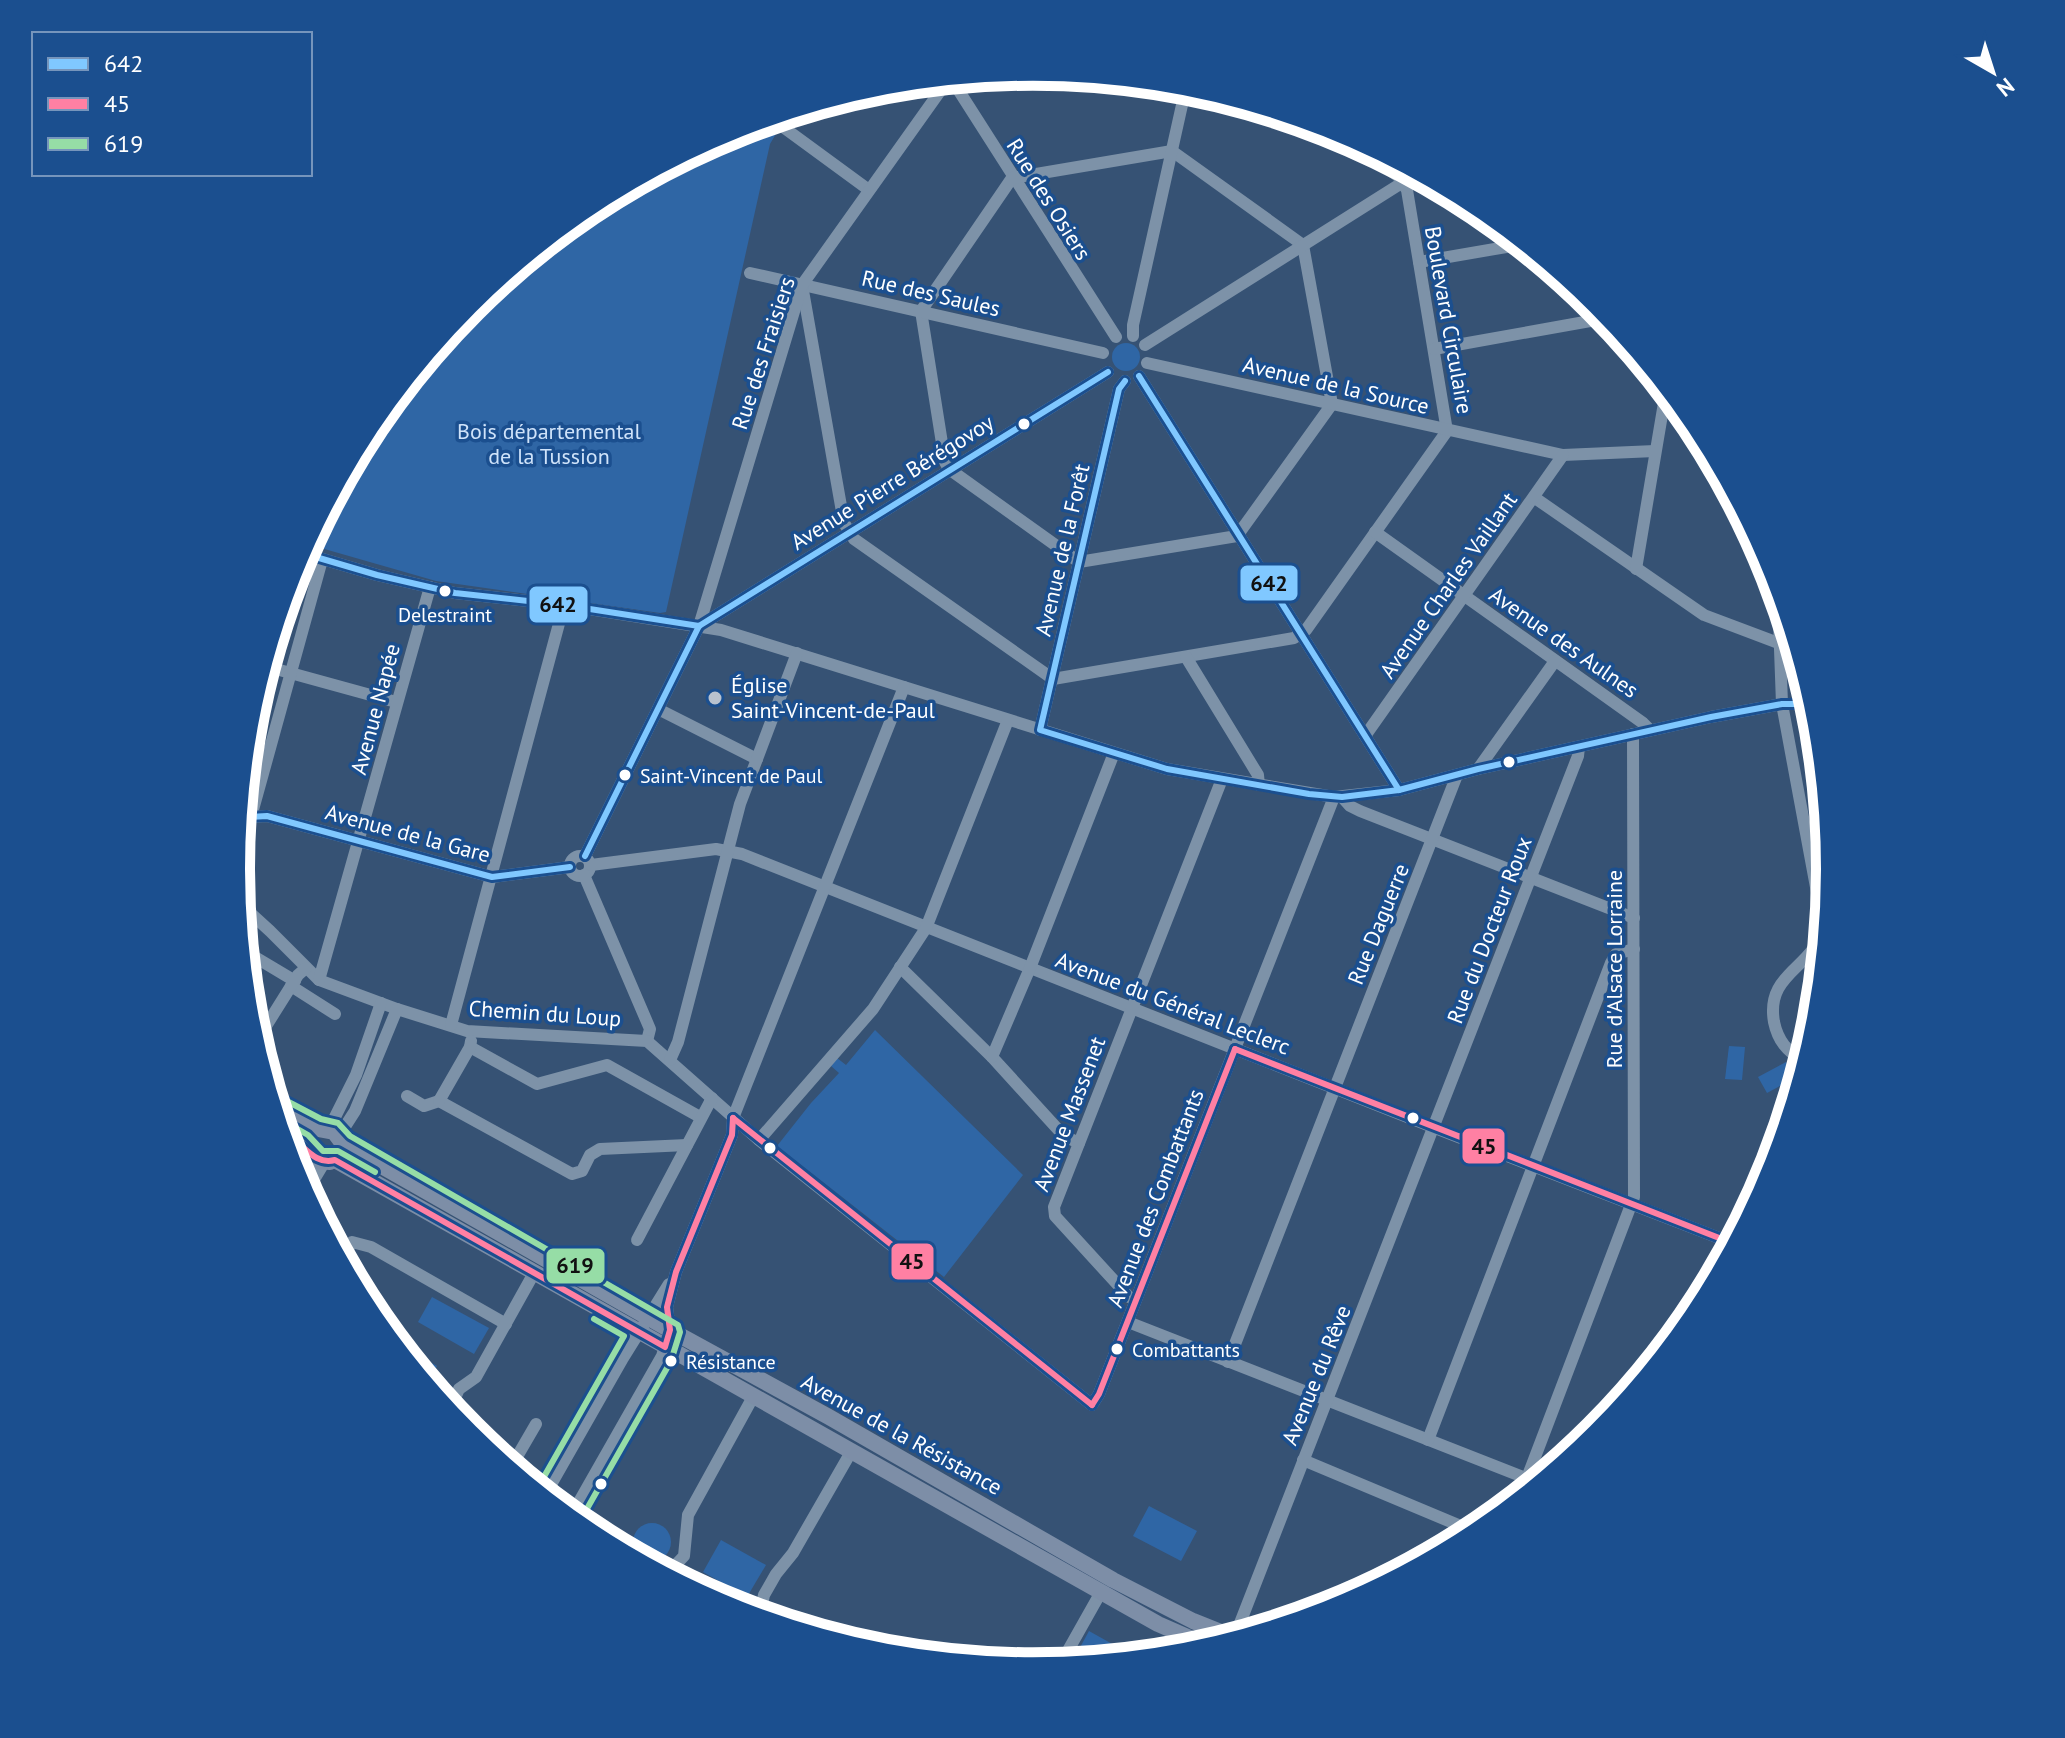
<svg xmlns="http://www.w3.org/2000/svg" width="2065" height="1738" font-family="'PT Sans',sans-serif">
<style>
.green{fill:#2f66a5}
.lines{fill:none;stroke-linecap:round;stroke-linejoin:round}
.minor{stroke:#7d92a8;stroke-width:12}
.major{stroke:#7d8ea7;stroke-width:16}
.bus-1-casing{stroke:#1b4f8f;stroke-width:12}
.bus-2-casing{stroke:#1b4f8f;stroke-width:12}
.bus-3-casing{stroke:#1b4f8f;stroke-width:12}
.bus-1{stroke:#80c8ff;stroke-width:6}
.bus-2{stroke:#ff80a3;stroke-width:6}
.bus-3{stroke:#96dda6;stroke-width:6}
.bus-dot{fill:#fff;stroke:#1b4f8f;stroke-width:3}
.poi-dot{fill:#b9c2ce;stroke:#1b4f8f;stroke-width:3}
.labels{text-anchor:middle;stroke-width:7;stroke-linejoin:round;paint-order:stroke}
.bus-label{font-size:20px;fill:#fff;stroke:#1b4f8f;text-anchor:start}
.street-label{font-size:22px;fill:#fff;stroke:#1b4f8f}
.park-label{font-size:22px;fill:#cfe3fa;stroke:#1b4f8f}
.poi-label{font-size:22px;fill:#fff;stroke:#1b4f8f;text-anchor:start}
.rim{fill:none;stroke:#fff;stroke-width:10}
.line-badge{stroke:#1b4f8f;stroke-width:3}
.pale-badge-label{font-size:22px;text-anchor:middle;font-weight:bold;fill:#111}
</style>
<rect width="100%" height="100%" fill="#365274"/>
<!-- green -->
<g class="green">
<polygon points="787,115 770,144 666,612 660,613 436,581 307,544 370,426 469,305 590,206 728,133"/>
<circle cx="1126" cy="357" r="14"/>
<polygon points="875,1030 1023,1175 944,1277 777,1146 811,1103 839,1073 831,1066 837,1058 846,1065"/>
<polygon points="1729,1046 1745,1047 1742,1080 1725,1079"/>
<polygon points="1786,1062 1795,1078 1767,1093 1758,1077"/>
<polygon points="432,1297 489,1328 474,1354 418,1322"/>
<polygon points="394,1341 437,1366 428,1382"/>
<polygon points="1149,1506 1197,1531 1181,1561 1133,1536"/>
<circle cx="652" cy="1542" r="19"/>
<polygon points="721,1540 766,1565 747,1597 703,1572"/>
<polygon points="1089,1631 1132,1655 1131,1656 1072,1662"/>
</g>
<g class="lines">
<!-- minor -->
<g class="minor">
<polyline points="952,80 1116,337"/>
<polyline points="783,127 869,190"/>
<polygon points="1172,151 1303,245 1332,404 1237,536 1079,562 949,469 945,462 921,311 1012,178"/>
<polyline points="1419,262 1518,245 1524,246"/>
<polyline points="750,273 1103,353"/>
<polyline points="802,285 844,523 854,539 1053,679 1294,638 1306,630 1447,431 1407,190 1398,176 1338,133"/>
<polyline points="1133,336 1133,325 1186,87"/>
<polyline points="1145,345 1416,174"/>
<polyline points="1434,349 1607,318"/>
<polyline points="1147,363 1563,455 1655,451"/>
<polyline points="1139,376 1399,790"/>
<polyline points="1535,498 1704,615 1778,643"/>
<polyline points="1375,532 1643,723 1650,730"/>
<polyline points="302,553 377,575 455,593 564,605 721,630 1167,769 1334,797 1399,790 1478,769 1711,717 1782,704 1811,704"/>
<polyline points="1636,569 1666,391"/>
<path d="M1778 594 1782 704 1823 925C1816 969 1765 971 1774 1022 1778 1041 1787 1051 1803 1061"/>
<polyline points="699,626 1108,372"/>
<polyline points="1186,657 1258,775 1259,785"/>
<polyline points="265,666 396,702"/>
<polyline points="658,709 757,759"/>
<polyline points="1040,730 1119,389 1125,381"/>
<polyline points="1365,736 1563,455"/>
<polyline points="1478,769 1555,661"/>
<polyline points="1342,797 1350,806 1360,811 1634,918"/>
<polyline points="241,810 251,817 322,560"/>
<polyline points="240,824 251,817 267,816 492,877 570,867"/>
<circle cx="580" cy="866" r="10"/>
<polyline points="585,856 699,626 802,285 948,80"/>
<polyline points="591,865 716,849 742,854 1440,1130 1732,1243"/>
<polyline points="584,875 650,1029 647,1041"/>
<polyline points="239,907 247,910 270,931 319,980 397,1009 467,1031 647,1041 759,1140 1092,1405 1099,1394 1334,797"/>
<polyline points="243,950 295,981"/>
<polyline points="900,967 992,1057 1064,1136 1079,1143"/>
<polyline points="319,980 430,587"/>
<polyline points="291,986 335,1014"/>
<polyline points="451,1025 564,605"/>
<polyline points="256,1042 298,975 306,968"/>
<polyline points="470,1047 537,1084 607,1065 700,1117"/>
<polyline points="992,1057 1030,968 1114,753"/>
<polyline points="670,1060 678,1042 740,804 797,653"/>
<polyline points="407,1096 424,1106 439,1101 572,1174 582,1171 590,1155 600,1149 687,1145"/>
<polyline points="439,1101 470,1047 471,1041"/>
<polyline points="329,1129 356,1075 381,1003"/>
<polyline points="339,1136 355,1111 397,1009"/>
<polyline points="759,1140 873,1009 926,928 1008,720"/>
<polyline points="306,1193 324,1163"/>
<polyline points="637,1240 712,1098"/>
<polyline points="342,1259 352,1242 371,1247 506,1324"/>
<polyline points="1135,1300 1129,1297 1055,1216 1054,1207 1222,779"/>
<polyline points="1128,1322 1536,1482"/>
<polyline points="1228,1362 1457,775"/>
<polyline points="450,1409 459,1389 476,1377 534,1273"/>
<polyline points="1597,1419 1682,1328"/>
<polyline points="1428,1440 1611,963 1616,954 1634,949"/>
<polyline points="1303,1460 1475,1532"/>
<polyline points="511,1467 536,1424"/>
<polyline points="1527,1478 1634,1197 1633,734"/>
<polyline points="545,1495 623,1358 669,1284"/>
<polyline points="571,1516 662,1356 670,1330 667,1307 676,1272 732,1135 733,1118 904,687"/>
<polyline points="668,1573 684,1556 688,1515 753,1397"/>
<polyline points="763,1616 761,1609 764,1595 776,1574 793,1553 851,1452"/>
<polyline points="1235,1636 1578,756 1579,747"/>
<polyline points="1061,1663 1101,1592"/>
</g>
<!-- major -->
<g class="major">
<polyline points="276,1107 318,1129 334,1132 343,1144 670,1330 829,1417 1113,1580 1193,1621 1233,1637"/>
<polyline points="283,1132 308,1149 318,1161 330,1162 340,1154"/>
<polyline points="335,1160 1158,1624 1206,1645"/>
</g>
<defs>
<g id="bus-1">
<polyline points="1139,376 1399,790"/>
<polyline points="1125,381 1119,389 1040,730 1167,769 1309,794 1342,797 1399,790 1478,769 1711,717 1782,704 1811,704"/>
<polyline points="302,553 377,575 455,593 564,605 699,626"/>
<polyline points="699,626 1108,372"/>
<polyline points="240,824 251,817 267,816 492,877 570,867"/>
<polyline points="585,856 699,626"/>
</g>
<g id="bus-2">
<polyline points="1235,1049 1732,1243"/>
<polyline points="733,1118 1092,1405"/>
<path d="M283 1132C303 1142 313 1166 335 1160L665 1347 670 1330 667 1307 676 1272 732 1135 733 1118"/>
<polyline points="1092,1405 1099,1394 1235,1049"/>
</g>
<g id="bus-3">
<polyline points="281,1098 321,1119 338,1123 350,1136 678,1325 680,1332 671,1361 580,1521"/>
<polyline points="287,1123 308,1135 323,1151 338,1151 375,1172"/>
<polyline points="537,1489 624,1336 594,1319"/>
</g>
</defs>
<!-- bus-1 casing -->
<use href="#bus-1" class="bus-1-casing"/>
<!-- bus-2 casing -->
<use href="#bus-2" class="bus-2-casing"/>
<!-- bus-3 casing -->
<use href="#bus-3" class="bus-3-casing"/>
<!-- bus-1 -->
<use href="#bus-1" class="bus-1"/>
<!-- bus-2 -->
<use href="#bus-2" class="bus-2"/>
<!-- bus-3 -->
<use href="#bus-3" class="bus-3"/>
</g>
<!-- markers -->
<g class="bus-dot">
<circle cx="1024" cy="424" r="7"/>
<circle cx="445" cy="591" r="7"/>
<circle cx="1509" cy="762" r="7"/>
<circle cx="625" cy="775" r="7"/>
<circle cx="1413" cy="1118" r="7"/>
<circle cx="770" cy="1148" r="7"/>
<circle cx="1117" cy="1349" r="7"/>
<circle cx="671" cy="1361" r="7"/>
<circle cx="601" cy="1484" r="7"/>
</g>
<circle class="poi-dot" cx="715" cy="698" r="8"/>
<g class="labels">
<!-- bus labels -->
<g class="bus-label">
<text x="445" y="622" text-anchor="middle">Delestraint</text>
<text x="640" y="783">Saint-Vincent de Paul</text>
<text x="1132" y="1357">Combattants</text>
<text x="686" y="1369">Résistance</text>
</g>
<!-- street labels -->
<g class="street-label">
<text transform="translate(1049 199) rotate(58)" y="8">Rue des Osiers</text>
<text transform="translate(931 293) rotate(13)" y="8">Rue des Saules</text>
<text transform="translate(1449 320) rotate(80)" y="8">Boulevard Circulaire</text>
<text transform="translate(763 353) rotate(-72)" y="8">Rue des Fraisiers</text>
<text transform="translate(1336 385) rotate(13)" y="8">Avenue de la Source</text>
<text transform="translate(892 482) rotate(-32)" y="8">Avenue Pierre Bérégovoy</text>
<text transform="translate(1062 550) rotate(-77)" y="8">Avenue de la Forêt</text>
<text transform="translate(1448 585) rotate(-55)" y="8">Avenue Charles Vaillant</text>
<text transform="translate(1564 642) rotate(35)" y="8">Avenue des Aulnes</text>
<text transform="translate(375 709) rotate(-75)" y="8">Avenue Napée</text>
<text transform="translate(408 833) rotate(15)" y="8">Avenue de la Gare</text>
<text transform="translate(1378 924) rotate(-68)" y="8">Rue Daguerre</text>
<text transform="translate(1489 930) rotate(-69)" y="8">Rue du Docteur Roux</text>
<text transform="translate(1614 969) rotate(-90)" y="8">Rue d'Alsace Lorraine</text>
<text transform="translate(1173 1003) rotate(21)" y="8">Avenue du Général Leclerc</text>
<text transform="translate(545 1013) rotate(4)" y="8">Chemin du Loup</text>
<text transform="translate(1069 1114) rotate(-69)" y="8">Avenue Massenet</text>
<text transform="translate(1155 1198) rotate(-69)" y="8">Avenue des Combattants</text>
<text transform="translate(1316 1375) rotate(-68)" y="8">Avenue du Rêve</text>
<text transform="translate(902 1434) rotate(29)" y="8">Avenue de la Résistance</text>
</g>
<!-- park labels -->
<g class="park-label">
<text x="549" y="439">Bois départemental<tspan x="549" dy="25">de la Tussion</tspan></text>
</g>
<!-- poi labels -->
<g class="poi-label">
<text x="731" y="693">Église<tspan x="731" dy="25">Saint-Vincent-de-Paul</tspan></text>
</g>
</g>
<!-- crop -->
<path d="M0 0H2065V1738H0ZM250 869a783 783 0 1 1 1566 0a783 783 0 1 1-1566 0Z" fill="#1b4f8f" fill-rule="evenodd"/>
<path class="rim" d="M250 869a783 783 0 1 1 1566 0a783 783 0 1 1-1566 0Z"/>
<g class="line-badge">
<rect x="1239" y="564" width="60" height="38" rx="8" fill="#80c8ff"/>
<rect x="528" y="585" width="61" height="39" rx="8" fill="#80c8ff"/>
<rect x="1461" y="1127" width="45" height="38" rx="8" fill="#ff80a3"/>
<rect x="890" y="1242" width="45" height="39" rx="8" fill="#ff80a3"/>
<rect x="545" y="1247" width="61" height="38" rx="8" fill="#96dda6"/>
</g>
<g class="pale-badge-label">
<text x="1269" y="591">642</text>
<text x="558" y="612">642</text>
<text x="1484" y="1154">45</text>
<text x="912" y="1269">45</text>
<text x="575" y="1273">619</text>
</g>
<!-- legend -->
<rect x="32" y="32" width="280" height="144" fill="#1b4f8f" stroke="#7695bc" stroke-width="2"/>
<rect x="48" y="58" width="40" height="12" fill="#80c8ff" stroke="#7695bc" stroke-width="2"/>
<text x="104" y="72" font-size="24" fill="#ffffff">642</text>
<rect x="48" y="98" width="40" height="12" fill="#ff80a3" stroke="#7695bc" stroke-width="2"/>
<text x="104" y="112" font-size="24" fill="#ffffff">45</text>
<rect x="48" y="138" width="40" height="12" fill="#96dda6" stroke="#7695bc" stroke-width="2"/>
<text x="104" y="152" font-size="24" fill="#ffffff">619</text>
<!-- north arrow -->
<g transform="translate(1993 72) rotate(141)" stroke="#1b4f8f" stroke-width="6" paint-order="stroke">
<path d="M0-6L14 30L0 20L-14 30Z" fill="#ffffff"/>
<text y="-12" font-size="22" font-weight="bold" text-anchor="middle" fill="#ffffff">N</text>
</g>
</svg>
